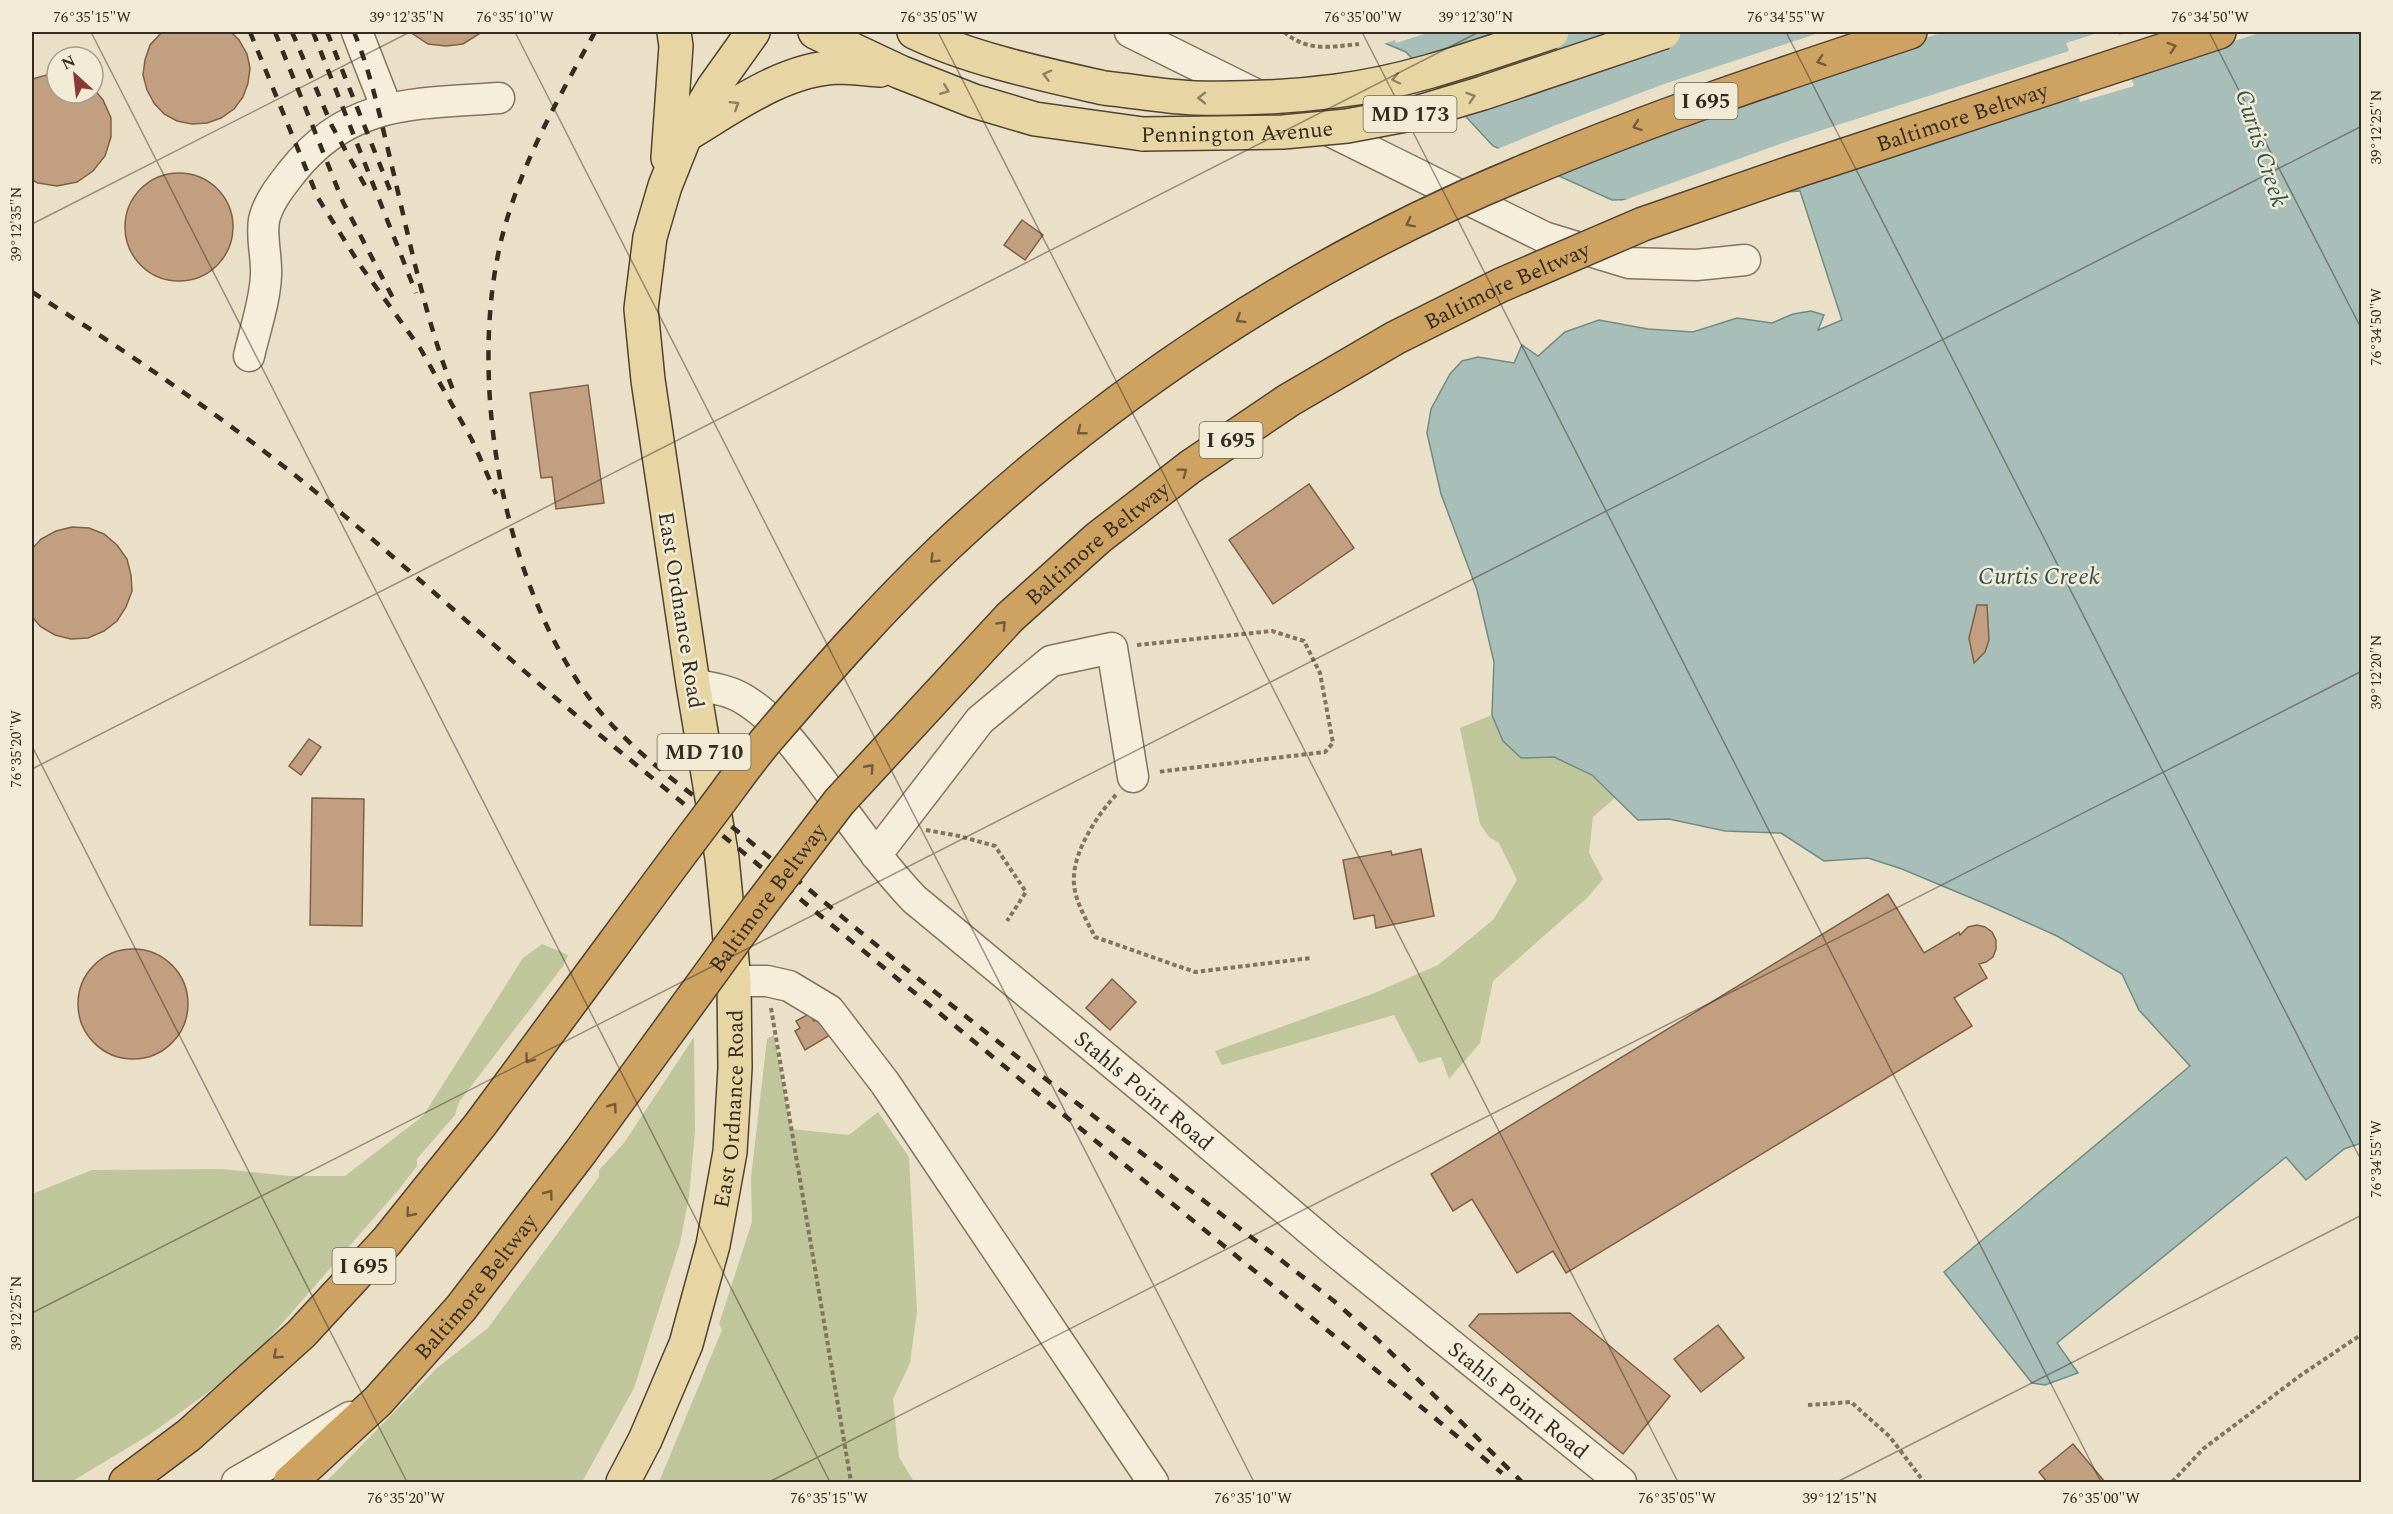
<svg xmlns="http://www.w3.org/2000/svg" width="2393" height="1514" font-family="Spectral,serif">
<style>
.green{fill:#bfc69c}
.water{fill:#a8beb8;stroke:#708b85;stroke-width:1.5}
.pier{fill:#e9e0c7}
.building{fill:#c39f81;stroke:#7f6047;stroke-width:1.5}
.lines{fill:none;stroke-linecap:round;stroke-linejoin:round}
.minor-casing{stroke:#83735f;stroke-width:33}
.major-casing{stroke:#514232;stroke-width:36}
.highway-casing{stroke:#514232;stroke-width:36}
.path{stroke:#83735f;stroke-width:4;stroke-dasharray:4.5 3;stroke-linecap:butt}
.minor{stroke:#f5eeda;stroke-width:30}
.major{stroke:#e8d5a4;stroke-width:33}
.highway{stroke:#cea362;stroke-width:33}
.rail{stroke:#352b21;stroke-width:4.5;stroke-dasharray:10 10;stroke-linecap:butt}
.major-bridge-casing{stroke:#514232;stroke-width:36;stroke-linecap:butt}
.highway-bridge-casing{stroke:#514232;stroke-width:36;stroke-linecap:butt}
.major-bridge{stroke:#e8d5a4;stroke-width:33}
.highway-bridge{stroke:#cea362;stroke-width:33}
.oneway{stroke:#725b3b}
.oneway2{stroke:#8e8062}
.ticks{fill:none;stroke:#352b21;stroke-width:1.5;stroke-opacity:0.45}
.labels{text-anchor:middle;stroke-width:5;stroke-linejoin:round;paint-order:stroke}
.shield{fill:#f1ebd6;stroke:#6d6557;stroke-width:1.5}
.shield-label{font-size:21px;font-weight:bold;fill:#352b21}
.street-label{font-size:22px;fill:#352b21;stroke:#f1ebd6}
.water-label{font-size:24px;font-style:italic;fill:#325352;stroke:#f1ebd6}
.neatline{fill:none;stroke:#352b21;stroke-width:2}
.ticks-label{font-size:15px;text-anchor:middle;fill:#352b21}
</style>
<rect width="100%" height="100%" fill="#e9e0c7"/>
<!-- green -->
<g class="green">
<polygon points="1571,689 1694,824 1669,819 1638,820 1615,798 1593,817 1589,853 1603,879 1588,897 1493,981 1480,1043 1449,1079 1441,1057 1419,1063 1394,1015 1222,1065 1215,1051 1372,994 1438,965 1493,920 1517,880 1499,843 1489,837 1480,824 1460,728 1492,715 1503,741"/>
<polygon points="542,944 568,955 563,966 459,1102 455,1115 417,1159 417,1166 400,1188 246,1365 149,1435 71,1482 32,1482 32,1194 92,1170 222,1169 290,1176 345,1176 423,1116 523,958"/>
<polygon points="774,1035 791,1129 849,1135 878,1112 909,1157 917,1311 910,1363 893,1399 899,1457 914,1482 659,1482 722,1330 719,1324 752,1222 751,1178 767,1039"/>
<polygon points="694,1037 695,1131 689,1196 680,1243 634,1388 582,1482 326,1482 437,1368 488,1328 599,1177 599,1170 624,1143"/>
</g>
<!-- water -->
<polygon class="water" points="1335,32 2361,32 2361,1143 2344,1149 2306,1180 2286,1157 2057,1343 2078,1373 2045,1385 2032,1383 1944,1272 2190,1066 2139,1010 2122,974 2057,936 1988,905 1902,869 1868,858 1824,861 1781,833 1725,831 1669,819 1638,820 1592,775 1554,757 1521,758 1503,741 1492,715 1494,662 1477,590 1441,494 1427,433 1431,409 1450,374 1462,361 1478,357 1514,363 1522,345 1538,356 1565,332 1599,320 1648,329 1693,332 1737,318 1772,323 1793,314 1811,311 1824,315 1818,330 1842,320 1800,191 1694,198 1612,200 1493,146 1406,52 1361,33"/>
<!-- pier -->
<g class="pier">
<polygon points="1369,32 1431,32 1396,43 1395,40 1381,45 1357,35"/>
<polygon points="1822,32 1944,32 1768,89 1544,172 1495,150 1556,125 1664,84"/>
<polygon points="2101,32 2117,32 2119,35 2129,32 2262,32 2130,75 2134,86 2080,102 2077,93 1694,201 1619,202 1797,138 2069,51 2066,43"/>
</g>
<!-- building -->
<g class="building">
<polygon points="162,32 231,32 239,40 247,54 250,68 248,83 243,97 234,109 221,118 207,123 192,124 177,121 164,114 154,103 147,90 143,75 145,60 150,45"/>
<polygon points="410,32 482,32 463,44 446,46 428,44"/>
<polygon points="54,73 57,74 57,93 93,93 93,88 103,100 111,118 111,137 105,156 93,171 77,182 57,186 38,183 32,180 32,79"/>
<circle cx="179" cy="227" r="54"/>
<polygon points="1022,220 1043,235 1025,260 1004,245"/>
<polygon points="588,385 604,503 556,509 552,477 541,478 530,393"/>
<polygon points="1309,484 1354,548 1273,604 1229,540"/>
<polygon points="72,527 89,528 104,534 117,545 127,559 131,575 132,591 126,607 117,621 104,631 88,638 71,639 55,635 41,627 32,617 32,549 41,539 56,531"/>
<polygon points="1977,605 1987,605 1989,640 1985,652 1974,663 1969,638"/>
<polygon points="309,739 321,747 301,775 289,766"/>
<polygon points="312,798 364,799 362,926 310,925"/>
<polygon points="1421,849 1434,916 1376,928 1374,915 1354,919 1343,860 1391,851 1392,855"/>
<polygon points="1888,894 1924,953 1959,932 1960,935 1968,927 1977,925 1985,927 1992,932 1996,940 1996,949 1993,957 1986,962 1979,964 1987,978 1954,998 1972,1026 1566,1273 1553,1251 1517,1273 1472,1199 1453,1211 1431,1174"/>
<circle cx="133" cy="1004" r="55"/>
<polygon points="1112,979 1136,1002 1110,1030 1086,1008"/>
<polygon points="809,1014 814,1021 820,1018 830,1035 805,1050 795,1031 800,1028 796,1021"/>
<polygon points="1570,1313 1670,1396 1623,1454 1469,1326 1479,1314"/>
<polygon points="1718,1325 1744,1358 1701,1392 1674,1359"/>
<polygon points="2073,1444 2105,1482 2047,1482 2039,1472"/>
</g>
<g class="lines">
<defs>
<g id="minor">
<polyline points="357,32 387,109"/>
<polyline points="1130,32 1544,237 1629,263 1696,265 1745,260"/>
<path d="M249 356C255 329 265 302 266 275 267 257 261 238 264 220 268 202 281 186 292 172 349 99 416 104 499 98"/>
<path id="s1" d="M693 684C711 688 730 690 745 700 776 719 796 748 818 776 849 818 878 861 914 899L1164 1106 1331 1248 1621 1482"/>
<polyline points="876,855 980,720 1051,661 1112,648 1133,777"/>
<polyline points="734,981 767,981 789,986 829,1010 885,1083 1153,1482"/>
<polyline points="237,1482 350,1417"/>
</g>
<g id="major">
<polyline points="815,32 900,72 974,101 1035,119 1143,134"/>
<path d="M914 32C971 59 1042 74 1104 88"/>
<path d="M689 133C734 106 784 69 838 67 852 67 866 69 880 70"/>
<polyline points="668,158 676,46 674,32"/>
<path id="s2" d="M623 1482 645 1440 686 1344 713 1245 730 1152 735 1068 734 981 722 858 693 684 648 380 641 309 650 237 665 186 685 136 713 88 753 32"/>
</g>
<g id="highway">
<polyline points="2124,63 2219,32"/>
<path d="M1521 173C1648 119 1779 75 1910 32"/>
<polyline points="126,1482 189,1435 301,1334 387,1241 480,1125 564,1011"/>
<path id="s3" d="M290 1482 378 1401 461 1308 579 1154"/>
</g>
</defs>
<!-- minor casing -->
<use href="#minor" class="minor-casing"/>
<!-- major casing -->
<use href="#major" class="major-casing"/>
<!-- highway casing -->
<use href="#highway" class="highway-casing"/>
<!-- path -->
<g class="path">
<path d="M1284 32C1308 52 1330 47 1359 44"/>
<polyline points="1137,645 1272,631 1304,641 1320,673 1333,743 1325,752 1157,772"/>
<path d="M1116 795C1098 814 1075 849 1074 876 1072 897 1086 919 1095 937L1195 972 1311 958"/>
<polyline points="926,830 959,836 995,846 1026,892 1007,921"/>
<polyline points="771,1008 851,1482"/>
<polyline points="1808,1405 1851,1402 1890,1437 1924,1482"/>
<polyline points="2172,1482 2203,1449 2301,1375 2362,1334"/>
</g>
<!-- minor -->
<use href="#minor" class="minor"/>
<!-- major -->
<use href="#major" class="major"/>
<!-- highway -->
<use href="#highway" class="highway"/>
<!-- rail -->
<g class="rail">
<polyline points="250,32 318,198 360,265 420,348 472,440 496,494"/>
<polyline points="275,32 343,202 394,300"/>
<polyline points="292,32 332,126 368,191"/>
<polyline points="313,32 416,293"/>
<polyline points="327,32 392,195"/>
<path d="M354 32C370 71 379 112 389 154 408 233 425 320 455 395"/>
<path d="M595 32C559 97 521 163 502 237 466 381 503 590 597 708 628 746 670 777 709 808 759 849 809 889 858 930 1014 1057 1175 1178 1334 1301L1377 1339 1522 1482"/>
<path d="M32 292C123 349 211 409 296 476 402 561 501 654 606 740 905 985 1203 1229 1502 1473"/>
</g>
<defs>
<g id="major-bridge">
<path d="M1104 88C1134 91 1165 97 1195 98 1242 99 1290 97 1336 91 1410 82 1482 55 1552 32"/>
<path id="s4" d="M1143 134 1283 132 1347 126 1416 113 1483 93 1664 32"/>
</g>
<g id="highway-bridge">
<path d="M564 1011C613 945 661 879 711 813 730 788 749 760 770 736 825 672 881 608 942 550 1110 391 1307 261 1521 173"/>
<path id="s5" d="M579 1154 758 908 839 802 1010 617 1098 538 1190 467 1289 400 1395 338 1501 285 1643 224 1793 172 2124 63"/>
</g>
</defs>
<!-- major-bridge casing -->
<use href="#major-bridge" class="major-bridge-casing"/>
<!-- highway-bridge casing -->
<use href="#highway-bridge" class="highway-bridge-casing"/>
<!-- major-bridge -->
<use href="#major-bridge" class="major-bridge"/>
<!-- highway-bridge -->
<use href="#highway-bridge" class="highway-bridge"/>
</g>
<!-- one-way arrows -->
<defs><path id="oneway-chevron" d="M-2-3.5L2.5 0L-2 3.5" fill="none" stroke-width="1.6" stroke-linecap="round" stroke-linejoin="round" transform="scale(1.5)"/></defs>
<g class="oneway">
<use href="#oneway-chevron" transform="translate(2172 47) rotate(-18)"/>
<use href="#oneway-chevron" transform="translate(1821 61) rotate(162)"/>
<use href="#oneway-chevron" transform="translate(1637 126) rotate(160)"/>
<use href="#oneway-chevron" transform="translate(1410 223) rotate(153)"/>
<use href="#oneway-chevron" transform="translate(1240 319) rotate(148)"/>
<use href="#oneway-chevron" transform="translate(1081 431) rotate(142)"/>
<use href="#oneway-chevron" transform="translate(1183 472) rotate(-37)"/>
<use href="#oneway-chevron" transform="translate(934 559) rotate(135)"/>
<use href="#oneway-chevron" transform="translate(1002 625) rotate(-47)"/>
<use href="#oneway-chevron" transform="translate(870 768) rotate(-48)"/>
<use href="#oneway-chevron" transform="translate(529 1059) rotate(126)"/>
<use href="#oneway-chevron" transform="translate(613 1107) rotate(-54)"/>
<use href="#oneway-chevron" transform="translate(549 1194) rotate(-53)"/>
<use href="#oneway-chevron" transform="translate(410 1213) rotate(129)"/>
<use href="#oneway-chevron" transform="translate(277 1355) rotate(138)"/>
</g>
<g class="oneway2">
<use href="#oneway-chevron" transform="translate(1047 75) rotate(-166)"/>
<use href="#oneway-chevron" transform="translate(1396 79) rotate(168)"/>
<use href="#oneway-chevron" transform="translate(945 90) rotate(22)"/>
<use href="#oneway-chevron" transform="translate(1471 97) rotate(-17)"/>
<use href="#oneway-chevron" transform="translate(1202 98) rotate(180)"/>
<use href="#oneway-chevron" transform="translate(735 105) rotate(-32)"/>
</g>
<!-- ticks -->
<path class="ticks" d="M91 32 830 1482M515 32 1254 1482M938 32 1678 1482M1362 32 2101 1482M1786 32 2362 1162M2209 32 2362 330M32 224 410 32M32 746 407 1482M32 769 1479 32M32 1313 2362 126M769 1482 2362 671M1837 1482 2362 1215"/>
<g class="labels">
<!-- shield labels -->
<g class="shield">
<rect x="1674.5" y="83" width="63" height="36" rx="4.5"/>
<rect x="1363.5" y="96" width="93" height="36" rx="4.5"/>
<rect x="1199.5" y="422" width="63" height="36" rx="4.5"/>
<rect x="657.5" y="734" width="93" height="36" rx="4.5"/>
<rect x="332.5" y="1248" width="63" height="36" rx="4.5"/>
</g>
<g class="shield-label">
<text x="1706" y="108">I 695</text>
<text x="1410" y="121">MD 173</text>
<text x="1231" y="447">I 695</text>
<text x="704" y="759">MD 710</text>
<text x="364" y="1273">I 695</text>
</g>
<!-- street labels -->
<g class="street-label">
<text dy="8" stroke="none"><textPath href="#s5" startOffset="1776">Baltimore Beltway</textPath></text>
<text dy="8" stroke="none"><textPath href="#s4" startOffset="94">Pennington Avenue</textPath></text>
<text dy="8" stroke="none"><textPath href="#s5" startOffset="1290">Baltimore Beltway</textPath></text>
<text dy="8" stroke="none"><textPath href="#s5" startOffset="804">Baltimore Beltway</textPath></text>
<text transform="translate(682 610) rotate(81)" y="8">East Ordnance Road</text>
<text dy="8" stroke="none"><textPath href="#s5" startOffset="318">Baltimore Beltway</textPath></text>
<text dy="8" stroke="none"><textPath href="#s1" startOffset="616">Stahls Point Road</textPath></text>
<text dy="8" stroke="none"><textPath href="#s2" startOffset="392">East Ordnance Road</textPath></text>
<text dy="8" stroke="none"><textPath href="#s3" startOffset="270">Baltimore Beltway</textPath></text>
<text dy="8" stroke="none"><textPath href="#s1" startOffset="1102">Stahls Point Road</textPath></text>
</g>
<!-- water labels -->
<g class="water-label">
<text transform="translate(2262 148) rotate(72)" y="8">Curtis Creek</text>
<text x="2039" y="584">Curtis Creek</text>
</g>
</g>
<!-- border -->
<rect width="2393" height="1514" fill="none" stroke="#f1ebd6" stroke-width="66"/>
<!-- north arrow -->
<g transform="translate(75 75) rotate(333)"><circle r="28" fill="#f1ebd6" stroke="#a69e8e" stroke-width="1.5"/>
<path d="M0-4.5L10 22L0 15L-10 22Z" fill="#8b3936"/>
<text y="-9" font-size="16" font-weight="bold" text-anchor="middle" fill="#352b21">N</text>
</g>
<rect x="33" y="33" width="2327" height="1448" class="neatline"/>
<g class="ticks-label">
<text x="92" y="22">76°35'15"W</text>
<text x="407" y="22">39°12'35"N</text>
<text x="515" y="22">76°35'10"W</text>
<text x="939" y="22">76°35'05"W</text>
<text x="1363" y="22">76°35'00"W</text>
<text x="1476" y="22">39°12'30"N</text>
<text x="1786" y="22">76°34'55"W</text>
<text x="2210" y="22">76°34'50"W</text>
<text transform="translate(2376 127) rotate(-90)" y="5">39°12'25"N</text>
<text transform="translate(16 224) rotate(-90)" y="5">39°12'35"N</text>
<text transform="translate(2376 327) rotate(-90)" y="5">76°34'50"W</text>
<text transform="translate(2376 672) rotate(-90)" y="5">39°12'20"N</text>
<text transform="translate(16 749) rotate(-90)" y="5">76°35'20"W</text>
<text transform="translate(2376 1159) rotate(-90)" y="5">76°34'55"W</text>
<text transform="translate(16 1313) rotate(-90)" y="5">39°12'25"N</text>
<text x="406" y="1503">76°35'20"W</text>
<text x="829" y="1503">76°35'15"W</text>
<text x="1253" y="1503">76°35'10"W</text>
<text x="1677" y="1503">76°35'05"W</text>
<text x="1840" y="1503">39°12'15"N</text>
<text x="2101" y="1503">76°35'00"W</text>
</g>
</svg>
